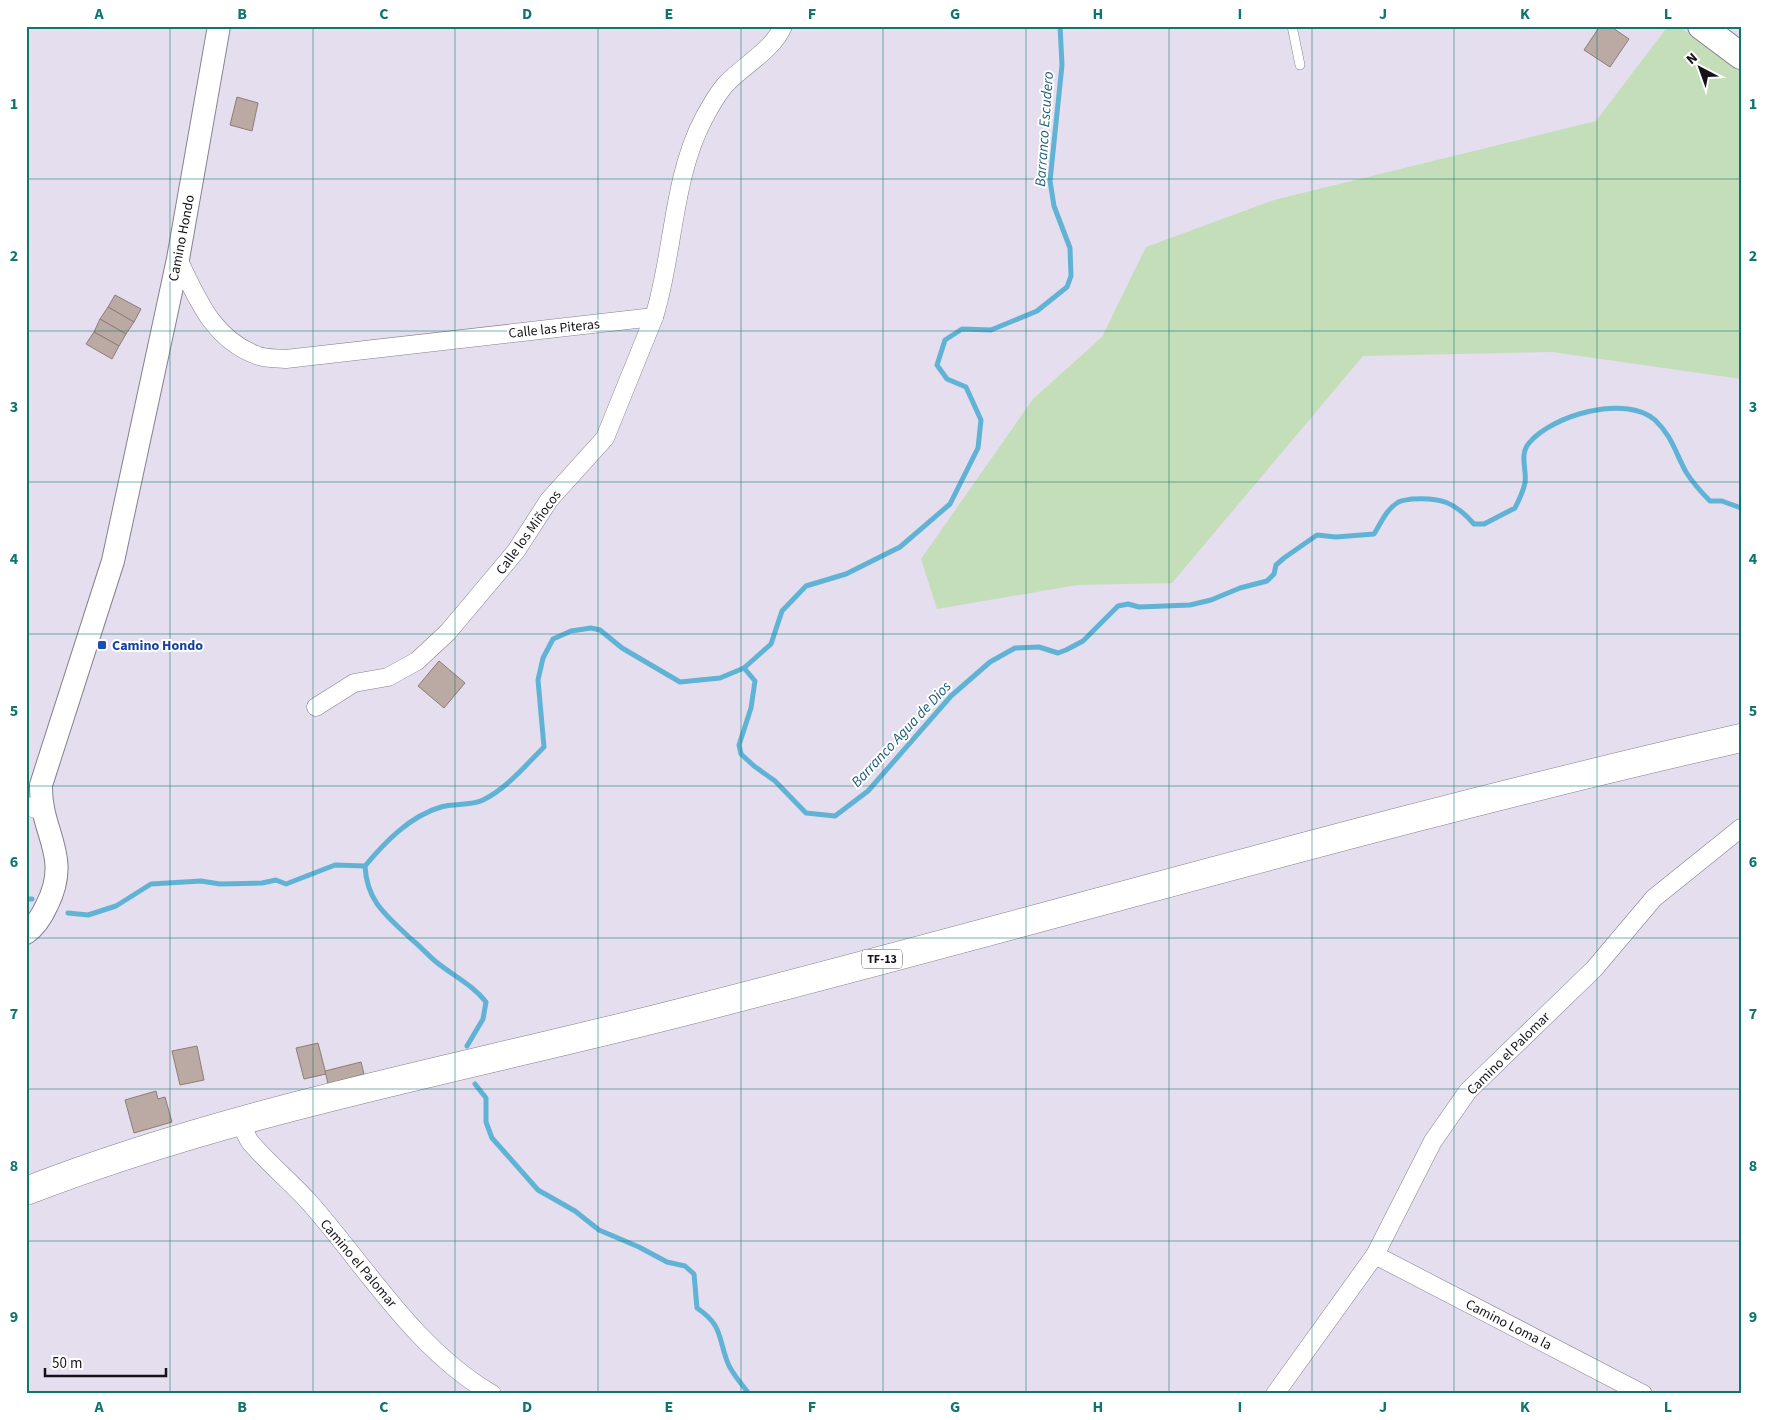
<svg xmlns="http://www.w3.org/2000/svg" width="1767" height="1420" font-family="'Source Sans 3',sans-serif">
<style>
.green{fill:#c3deb8}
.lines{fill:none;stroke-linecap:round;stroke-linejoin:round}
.stream{stroke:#61b3d5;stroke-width:5}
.building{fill:#bbaaa3;stroke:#8d7d77}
.service-casing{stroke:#85808e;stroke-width:10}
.minor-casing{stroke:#85808e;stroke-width:19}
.tertiary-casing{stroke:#85808e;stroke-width:24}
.secondary-casing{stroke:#85808e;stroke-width:28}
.primary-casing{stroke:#85808e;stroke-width:29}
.service{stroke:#fff;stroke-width:9}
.minor{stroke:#fff;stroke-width:18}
.tertiary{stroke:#fff;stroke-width:22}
.secondary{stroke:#fff;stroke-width:26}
.primary{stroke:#fff;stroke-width:28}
.grid{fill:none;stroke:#0f766e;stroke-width:1;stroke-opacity:0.55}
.transit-dot{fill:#1a4fb4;stroke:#fff;stroke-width:2}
.labels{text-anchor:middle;stroke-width:4;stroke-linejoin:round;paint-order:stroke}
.shield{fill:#fff;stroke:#5b5a5d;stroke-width:1}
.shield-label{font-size:12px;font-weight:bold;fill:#151318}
.street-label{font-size:14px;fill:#151318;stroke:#fff}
.transit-label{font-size:14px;font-weight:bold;fill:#164399;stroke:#fff;text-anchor:start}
.water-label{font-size:15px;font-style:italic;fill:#1a5c74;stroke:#fff}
.neatline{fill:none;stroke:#0f766e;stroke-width:2}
.grid-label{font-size:16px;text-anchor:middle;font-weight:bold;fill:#0f766e}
</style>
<rect width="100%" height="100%" fill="#e4deee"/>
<!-- green -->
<polygon class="green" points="1668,26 1678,26 1741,69 1741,379 1552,352 1363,356 1172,583 1077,585 937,609 921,559 1033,399 1102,337 1146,247 1274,200 1596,121"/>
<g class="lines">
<!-- stream -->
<g class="stream">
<path d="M744 668 755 681 751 708 739 745 741 754 754 766 775 781 806 813 835 816 868 791 951 696 990 662 1015 648 1039 647 1058 653 1066 650 1083 641 1118 606 1128 604 1139 607 1190 605 1211 600 1240 588 1267 581 1274 574 1276 565 1284 558 1317 535 1336 537 1374 534C1381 523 1386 510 1397 503 1401 500 1407 500 1412 499 1440 497 1455 502 1474 524H1484L1515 508C1519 500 1523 492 1525 483 1527 469 1519 455 1529 443 1552 415 1626 394 1655 420 1672 436 1675 452 1686 472 1693 483 1701 492 1710 501H1722L1741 508"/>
<path d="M365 866C367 902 386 915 410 938 419 945 427 954 435 961 452 975 473 985 486 1002L483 1019 467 1046"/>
<polyline points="26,899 32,899"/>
<path d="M68 913 88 915 116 906 151 884 201 881 220 884 262 883 276 880 286 884 335 865 365 866C385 842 410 816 441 807 454 803 470 806 483 800 506 789 526 765 544 747L538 680 543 658 553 639 571 631 591 628 600 630 622 648 680 682 720 678 744 668 771 644 782 611 806 586 846 574 900 547 950 504 978 448 981 420 966 387 947 379 937 365 945 340 962 329 991 330 1037 311 1067 287 1071 276 1070 248 1054 206 1050 181 1062 65 1060 26"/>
<path d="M475 1084 486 1098V1122L492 1138 538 1190 575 1211 599 1230 639 1247 667 1262 685 1266 694 1274 697 1308C722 1325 718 1336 727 1361 731 1373 742 1384 749 1394"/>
</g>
</g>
<!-- building -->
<g class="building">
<polygon points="1600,26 1610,26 1629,39 1610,67 1584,50"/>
<polygon points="237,97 258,103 252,131 230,125"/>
<polygon points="115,295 141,309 134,322 108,307"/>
<polygon points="108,307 134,322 126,334 100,319"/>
<polygon points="100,319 126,334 119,346 94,332"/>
<polygon points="94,332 119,346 112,359 86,344"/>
<polygon points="439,661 465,683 444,708 418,686"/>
<polygon points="318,1043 326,1074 304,1079 296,1048"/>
<polygon points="197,1046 204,1080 180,1085 172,1051"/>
<polygon points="361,1062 364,1074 328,1084 325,1071"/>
<polygon points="156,1091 158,1099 165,1097 172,1122 134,1133 125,1100"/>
</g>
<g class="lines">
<defs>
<polyline id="service" points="1292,26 1300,65"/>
<g id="minor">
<path d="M178 259C197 298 212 338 256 355 264 359 277 358 286 359L654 317C674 254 672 178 704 118 710 107 718 92 727 83 744 65 773 50 783 26"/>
<polyline points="316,707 354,683 388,677 417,661 448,632 516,551 549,500 605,438 654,317"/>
<polyline points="26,806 43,811"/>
<path d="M239 1119C243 1127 246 1137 251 1143 269 1164 291 1182 310 1203 367 1268 415 1349 492 1394"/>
<polyline points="1375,1255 1643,1394"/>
<polyline points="1275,1394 1375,1255 1433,1141 1468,1091 1594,969 1654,898 1741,828"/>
</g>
<path id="tertiary" d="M26 933C36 926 42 916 47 905 72 855 40 834 41 785L113 561 178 259 219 26"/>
<polyline id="secondary" points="1701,26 1741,56"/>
<path id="primary" d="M26 1191C237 1109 461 1069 679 1013 1034 923 1384 819 1741 738"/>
</defs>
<!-- service casing -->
<use href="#service" class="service-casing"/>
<!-- minor casing -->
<use href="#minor" class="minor-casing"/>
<!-- tertiary casing -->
<use href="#tertiary" class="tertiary-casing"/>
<!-- secondary casing -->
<use href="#secondary" class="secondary-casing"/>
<!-- primary casing -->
<use href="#primary" class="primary-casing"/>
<!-- service -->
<use href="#service" class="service"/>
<!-- minor -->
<use href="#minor" class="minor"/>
<!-- tertiary -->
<use href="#tertiary" class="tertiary"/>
<!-- secondary -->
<use href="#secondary" class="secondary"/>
<!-- primary -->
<use href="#primary" class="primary"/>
</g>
<!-- grid -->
<path class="grid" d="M170 26V1394M313 26V1394M455 26V1394M598 26V1394M741 26V1394M883 26V1394M1026 26V1394M1169 26V1394M1312 26V1394M1454 26V1394M1597 26V1394M26 179H1741M26 331H1741M26 482H1741M26 634H1741M26 786H1741M26 938H1741M26 1089H1741M26 1241H1741"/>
<!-- markers -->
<rect class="transit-dot" x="97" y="640" width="10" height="10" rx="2.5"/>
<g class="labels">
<!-- shield labels -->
<rect class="shield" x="862" y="949.5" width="40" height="19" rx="4"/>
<g class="shield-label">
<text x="882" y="963">TF-13</text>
</g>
<!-- street labels -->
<g class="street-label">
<text transform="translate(181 238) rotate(-79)" y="5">Camino Hondo</text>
<text transform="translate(554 328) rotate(-6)" y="5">Calle las Piteras</text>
<text transform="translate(528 532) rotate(-54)" y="5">Calle los Miñocos</text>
<text transform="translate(1508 1053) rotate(-45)" y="5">Camino el Palomar</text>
<text transform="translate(359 1263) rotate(50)" y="5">Camino el Palomar</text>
<text transform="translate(1509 1324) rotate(27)" y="5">Camino Loma la</text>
</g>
<!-- transit labels -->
<g class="transit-label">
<text x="112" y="650">Camino Hondo</text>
</g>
<!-- water labels -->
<g class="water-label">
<text transform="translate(1044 129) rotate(-86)" y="5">Barranco Escudero</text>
<text transform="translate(901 734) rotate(-47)" y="5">Barranco Agua de Dios</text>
</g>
</g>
<!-- border -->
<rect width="1767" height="1420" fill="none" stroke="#ffffff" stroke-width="55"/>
<!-- north arrow -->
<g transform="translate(1700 68) rotate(319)" stroke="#ffffff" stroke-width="4" paint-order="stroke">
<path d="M0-4L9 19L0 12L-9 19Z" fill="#151318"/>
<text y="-8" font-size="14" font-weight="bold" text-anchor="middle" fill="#151318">N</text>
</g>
<!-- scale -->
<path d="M45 1368v8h121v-8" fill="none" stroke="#151318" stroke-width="2.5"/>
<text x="52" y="1368" font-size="15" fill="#151318" stroke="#ffffff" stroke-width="4" paint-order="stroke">50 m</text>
<rect x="28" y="28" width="1712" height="1364" class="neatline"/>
<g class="grid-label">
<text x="99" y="19">A</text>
<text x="242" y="19">B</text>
<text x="384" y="19">C</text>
<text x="527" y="19">D</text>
<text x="669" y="19">E</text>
<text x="812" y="19">F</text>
<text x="955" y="19">G</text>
<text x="1098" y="19">H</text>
<text x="1240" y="19">I</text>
<text x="1383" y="19">J</text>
<text x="1525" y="19">K</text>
<text x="1668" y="19">L</text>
<text x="14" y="109">1</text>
<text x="1753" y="109">1</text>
<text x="14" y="261">2</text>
<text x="1753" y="261">2</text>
<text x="14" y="412">3</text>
<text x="1753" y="412">3</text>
<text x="14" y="564">4</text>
<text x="1753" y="564">4</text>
<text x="14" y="716">5</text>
<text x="1753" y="716">5</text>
<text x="14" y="867">6</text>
<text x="1753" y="867">6</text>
<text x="14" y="1019">7</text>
<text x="1753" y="1019">7</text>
<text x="14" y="1171">8</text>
<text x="1753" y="1171">8</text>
<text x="14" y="1322">9</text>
<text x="1753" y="1322">9</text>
<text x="99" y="1412">A</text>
<text x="242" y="1412">B</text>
<text x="384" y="1412">C</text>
<text x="527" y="1412">D</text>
<text x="669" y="1412">E</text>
<text x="812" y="1412">F</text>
<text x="955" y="1412">G</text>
<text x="1098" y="1412">H</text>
<text x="1240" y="1412">I</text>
<text x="1383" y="1412">J</text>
<text x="1525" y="1412">K</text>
<text x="1668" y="1412">L</text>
</g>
</svg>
